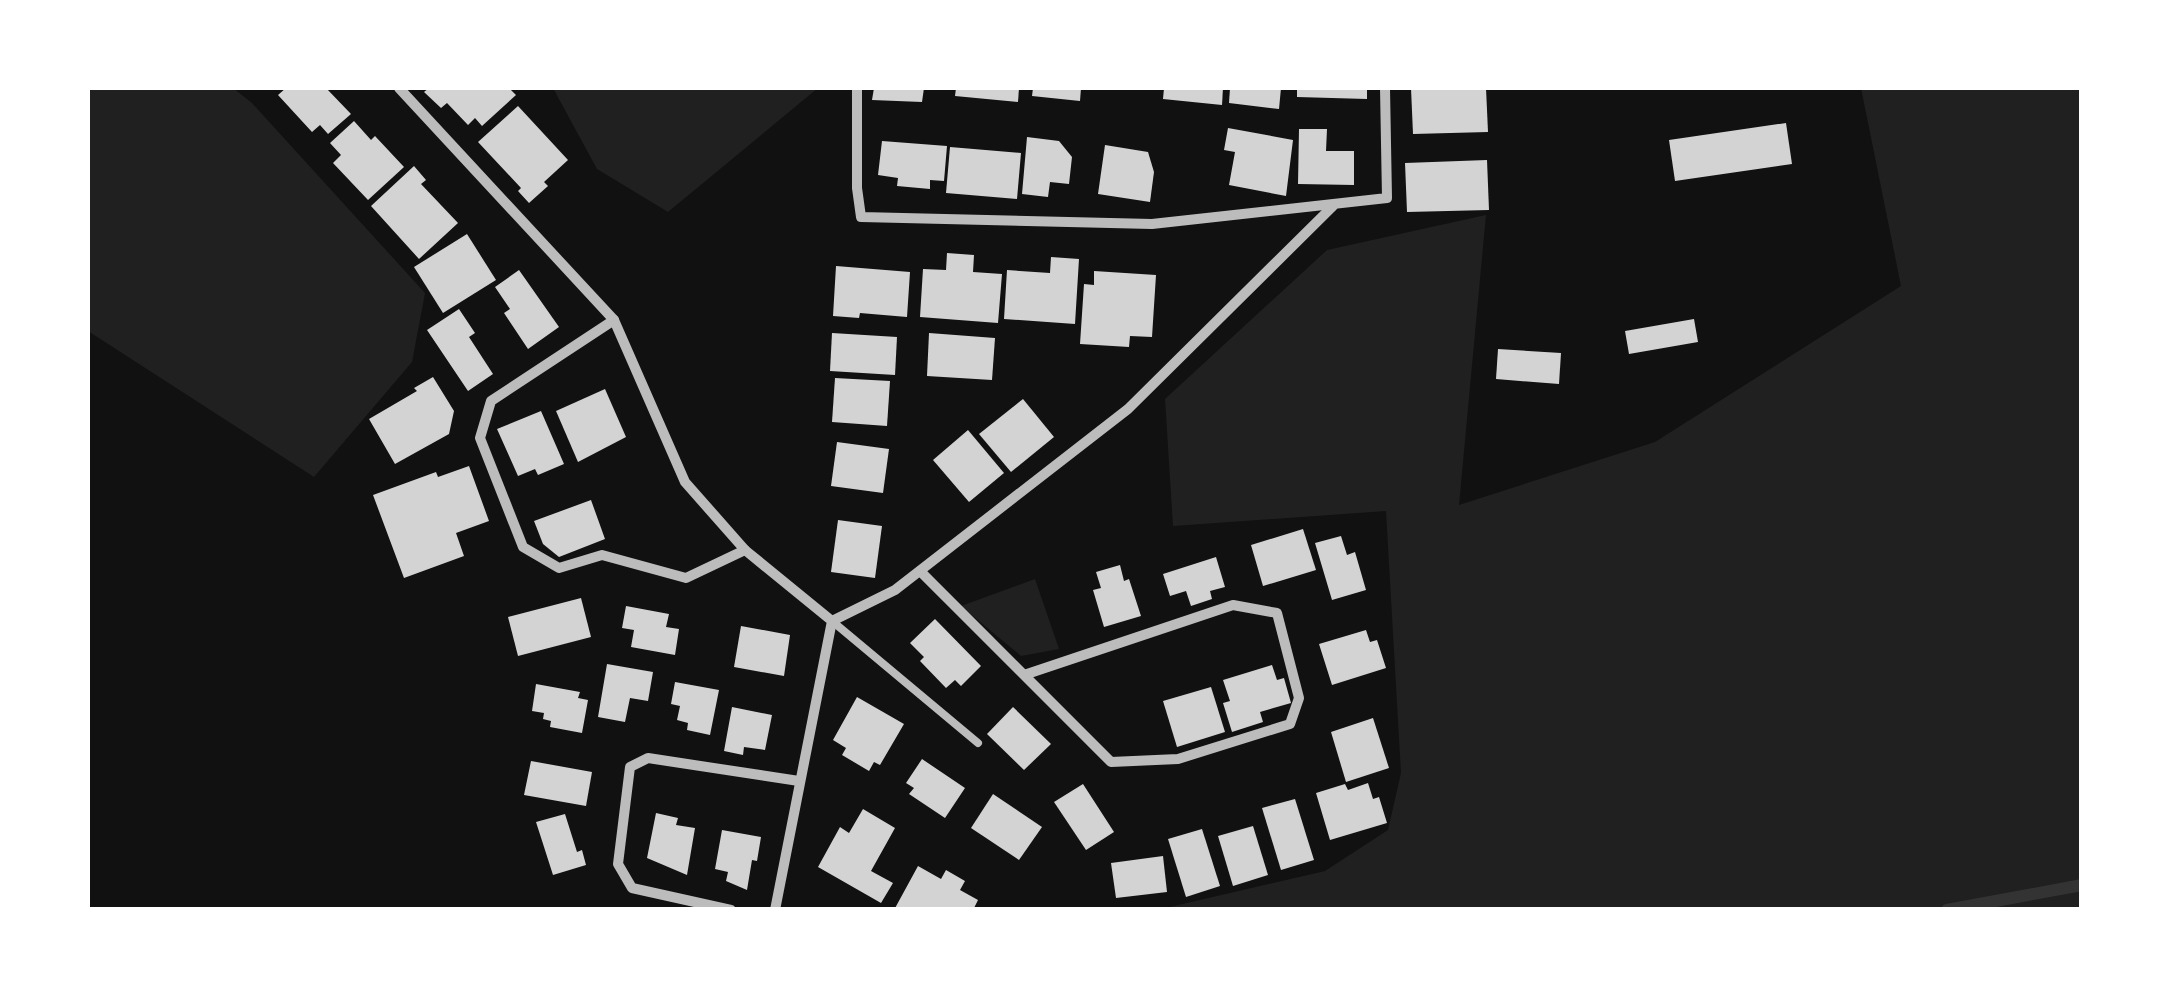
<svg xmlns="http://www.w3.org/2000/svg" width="2169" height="997" font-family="'Zilla Slab',serif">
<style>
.green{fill:#202020}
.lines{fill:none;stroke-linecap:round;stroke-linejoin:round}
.stream{stroke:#333;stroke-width:12}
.building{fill:#d3d3d3}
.service{stroke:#bcbcbc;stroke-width:8}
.minor{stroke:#bcbcbc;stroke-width:10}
</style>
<rect width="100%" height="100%" fill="#111"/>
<!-- green -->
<g class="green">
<polygon points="88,88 233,88 252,103 425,293 412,362 314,477 88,331"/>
<polygon points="553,88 818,88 668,212 597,169"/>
<polygon points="1861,88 2081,88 2081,909 1161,909 1325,871 1388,830 1401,773 1386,511 1173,526 1165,399 1327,250 1486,215 1459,505 1655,442 1901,286"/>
<polygon points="1035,579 1059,649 1021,656 961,606"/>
</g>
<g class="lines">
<!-- stream -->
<polyline class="stream" points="1947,910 2082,885"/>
</g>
<!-- building -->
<g class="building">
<polygon points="286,88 326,88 351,114 328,134 320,125 312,132 278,95"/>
<polygon points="429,88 509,88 516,95 482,126 475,118 468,125 447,103 441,108 424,92"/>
<polygon points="874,88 924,88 922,102 872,100"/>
<polygon points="956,88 1019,88 1018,102 955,96"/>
<polygon points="1033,88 1081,88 1080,101 1032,96"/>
<polygon points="1164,88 1223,88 1222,105 1163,99"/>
<polygon points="1230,88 1281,88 1279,109 1229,103"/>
<polygon points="1297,88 1367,88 1367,99 1297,97"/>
<polygon points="1411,88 1486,88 1488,132 1413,134"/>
<polygon points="518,106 568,160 544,182 548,186 529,203 518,191 521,188 478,142"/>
<polygon points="354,121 371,140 375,136 404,167 368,200 333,163 341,155 330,143"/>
<polygon points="1786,123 1792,164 1675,181 1669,140"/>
<polygon points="1228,128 1293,140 1286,196 1229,185 1235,152 1224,150"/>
<polygon points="1299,129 1327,129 1326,151 1354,151 1354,185 1298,184"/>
<polygon points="1027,137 1059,141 1072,157 1069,184 1050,182 1048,197 1022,194"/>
<polygon points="882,141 947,146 944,181 930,180 930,189 897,186 898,178 878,175"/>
<polygon points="1105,145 1148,152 1154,172 1150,202 1098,194"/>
<polygon points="950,147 1021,153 1017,199 946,193"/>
<polygon points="1487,160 1489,210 1407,212 1405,163"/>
<polygon points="414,166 426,180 421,184 458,223 419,259 371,206"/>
<polygon points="467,234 496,280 443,313 414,267"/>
<polygon points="947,253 974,255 973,272 1002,274 998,323 920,317 923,269 946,270"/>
<polygon points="1051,257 1079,259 1075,324 1004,319 1007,270 1050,273"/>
<polygon points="836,266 910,272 907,317 860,313 859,318 833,316"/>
<polygon points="519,270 559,327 528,349 504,313 510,309 495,287"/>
<polygon points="1094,271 1156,275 1152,337 1130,336 1129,347 1080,344 1084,284 1094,285"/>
<polygon points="459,309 475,333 469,337 493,374 468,391 427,330"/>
<polygon points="1694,319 1698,342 1629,354 1625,331"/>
<polygon points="832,333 897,337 895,375 830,371"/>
<polygon points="929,333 995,338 992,380 927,376"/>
<polygon points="1498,349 1561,353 1559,384 1496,379"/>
<polygon points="433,377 454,411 449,434 395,464 369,419 417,391 414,388"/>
<polygon points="835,378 890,381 887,426 832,422"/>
<polygon points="605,389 626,437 578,462 556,411"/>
<polygon points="1023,399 1054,437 1011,472 979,434"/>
<polygon points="541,411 564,464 538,475 535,469 518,476 497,429"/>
<polygon points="968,430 1004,473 969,502 933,460"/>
<polygon points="837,442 889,449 883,493 831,486"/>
<polygon points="469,466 489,521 456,533 464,556 404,578 373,495 436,472 438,477"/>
<polygon points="591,500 605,539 559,557 543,544 534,521"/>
<polygon points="838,520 882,526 875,578 831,572"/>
<polygon points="1303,529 1316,570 1263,586 1251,545"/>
<polygon points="1341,536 1347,555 1355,552 1366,590 1332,600 1315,543"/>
<polygon points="1216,557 1225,587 1210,591 1212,599 1191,606 1186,591 1170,596 1163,574"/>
<polygon points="1120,565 1124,581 1129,579 1141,616 1104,627 1093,590 1101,588 1096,572"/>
<polygon points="581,598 591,637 518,656 508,617"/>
<polygon points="626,606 669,614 666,627 679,629 675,655 631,647 634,630 622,628"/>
<polygon points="935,619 981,666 961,686 955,680 946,688 920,661 924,657 910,643"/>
<polygon points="741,626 790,635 784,676 734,667"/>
<polygon points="1366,630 1370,642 1377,640 1386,668 1332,685 1319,644"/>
<polygon points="607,664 653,672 648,701 630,698 625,722 598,717"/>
<polygon points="1272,665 1277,680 1284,678 1291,703 1260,712 1263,722 1232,732 1223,703 1230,701 1223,680"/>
<polygon points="675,682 719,690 710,735 687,730 688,723 677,720 680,706 671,704"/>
<polygon points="536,684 580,692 578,698 588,700 582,733 550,727 551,721 543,719 544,713 532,711"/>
<polygon points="1211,687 1225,732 1177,747 1163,701"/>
<polygon points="857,697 904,724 880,765 874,762 869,771 842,755 846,748 833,740"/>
<polygon points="732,707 772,715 765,750 744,747 743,755 724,751"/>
<polygon points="1013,707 1051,744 1024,770 987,734"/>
<polygon points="1373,718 1389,768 1346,782 1331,732"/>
<polygon points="922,759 965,788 945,818 909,794 914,788 906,783"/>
<polygon points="531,761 592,772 586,806 524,795"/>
<polygon points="1368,783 1373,799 1379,797 1387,823 1330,840 1316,793 1345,784 1348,790"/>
<polygon points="1083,784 1114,832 1086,850 1054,802"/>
<polygon points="993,794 1042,827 1019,860 971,828"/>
<polygon points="1295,799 1314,860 1281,870 1262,808"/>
<polygon points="863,809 895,828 871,871 893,883 881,903 818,867 840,827 849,833"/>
<polygon points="656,813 678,818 676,825 695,828 687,875 647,858"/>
<polygon points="565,814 577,852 582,850 586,865 553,875 536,822"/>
<polygon points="1253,826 1268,875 1233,886 1218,836"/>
<polygon points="1202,829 1220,886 1186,897 1168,839"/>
<polygon points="722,830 761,837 757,861 752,860 747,890 726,881 728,872 715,869"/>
<polygon points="1163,856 1167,892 1116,898 1111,863"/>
<polygon points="918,866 941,879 946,870 965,881 960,890 978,900 973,910 894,910"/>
</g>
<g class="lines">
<!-- service -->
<polyline class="service" points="832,621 978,743"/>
<!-- minor -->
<g class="minor">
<polyline points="399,88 614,320 685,482 745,550 832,621 775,910"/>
<polyline points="857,88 857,188 861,217 1152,224 1387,198 1385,88"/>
<polyline points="614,320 491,401 480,438 523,547 559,568 602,555 686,578 745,550"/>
<polyline points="920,571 1111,762 1178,759 1290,724 1299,698 1277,613 1233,605 1024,675"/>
<polyline points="832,621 895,590 1128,409 1333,206"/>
<polyline points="731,910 632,888 618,864 630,767 648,758 799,781"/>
</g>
</g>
<!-- border -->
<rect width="2169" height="997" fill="none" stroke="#ffffff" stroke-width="180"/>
</svg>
